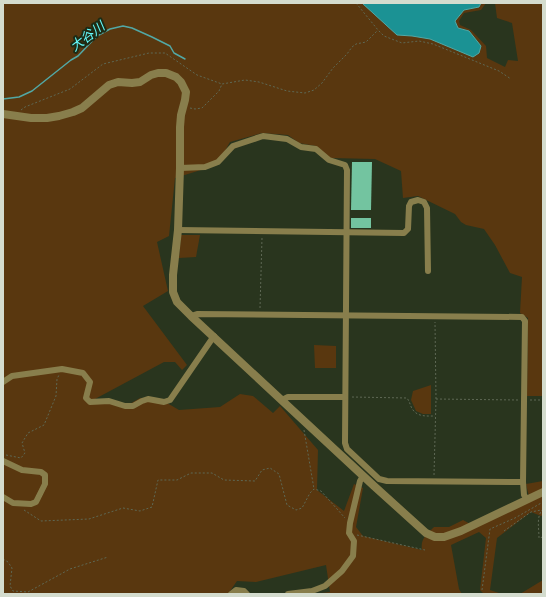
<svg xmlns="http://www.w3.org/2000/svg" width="546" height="597" font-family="'Space Grotesk','Noto Sans JP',sans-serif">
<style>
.green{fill:#59370f}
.water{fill:#1b9294;stroke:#52a8a5}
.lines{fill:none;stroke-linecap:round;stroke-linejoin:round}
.stream{stroke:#52a8a5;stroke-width:1.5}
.building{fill:#73c4a0}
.path{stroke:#5e6854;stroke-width:1;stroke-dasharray:2 2;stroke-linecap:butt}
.minor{stroke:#887e4c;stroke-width:6}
.tertiary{stroke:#887e4c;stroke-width:8}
.labels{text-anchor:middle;stroke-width:4;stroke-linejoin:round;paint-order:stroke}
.water-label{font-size:13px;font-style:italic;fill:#64fbfd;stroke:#1f2b14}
</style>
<rect width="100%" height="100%" fill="#29351e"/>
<!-- green -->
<g class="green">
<path d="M3 3H362L397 35 412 36 430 39 473 57 469 31 458 28 455 20 464 10 478 7 481 3H486L481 10 464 13 459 21 460 25 471 30 486 46 487 58 505 67 508 60 518 61 512 23 497 18 495 3H543V396H527L528 318 520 313 522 277 510 273 495 245 484 229 466 225 461 222 455 214 418 196 403 198 401 171 375 159 330 158 316 146 299 143 288 135 262 133 230 142 217 165 175 178 169 236 157 242 168 291 143 306 187 365 182 370 175 362H164L95 399 128 405 140 398 162 400 179 410 220 407 240 394 253 396 273 413 280 406 318 450 317 490 344 511 354 484 363 488 356 527 363 536 422 550C420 539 427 534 434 527H449L463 520 474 526 530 501 526 484 543 481V515L541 516 531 512 497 538 490 590 502 594H465L483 593 480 590 486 538 479 532 451 545 459 589 462 594H313L330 592 326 565 256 582 237 581 228 594H3Z"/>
<polygon points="181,235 200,235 196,257 179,258"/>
<polygon points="314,345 336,346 336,368 315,368"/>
<polygon points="431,385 431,414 423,414 416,411 411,400 413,391"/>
<polygon points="543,580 543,594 520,594"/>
</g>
<!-- water -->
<polygon class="water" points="362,3 481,3 479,7 464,10 455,21 458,28 469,31 481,46 479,53 473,57 430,39 412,36 397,35"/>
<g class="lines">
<!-- stream -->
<polyline class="stream" points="3,99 19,97 32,91 71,60 78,56 97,36 110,29 123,26 132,28 152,37 170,46 174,53 185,59"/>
</g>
<!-- building -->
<g class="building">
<polygon points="352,162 372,162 371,210 351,210"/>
<rect x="351" y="218" width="20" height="10"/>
</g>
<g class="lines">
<!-- path -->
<g class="path">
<polyline points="356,3 378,30 384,36 402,43 419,41 433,44 499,71 511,79"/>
<polyline points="190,108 195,109 202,108 219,91 222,84 245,80 259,82 287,91 305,93 314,90 322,83 333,68 347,54 352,47 356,44 366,42 378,30"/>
<polyline points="21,110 25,107 70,89 103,64 149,53 165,53 197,75 222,84"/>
<polyline points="260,308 262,238"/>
<path d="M352 397 407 398C410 402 410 406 413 410 418 417 427 416 435 416"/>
<polyline points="436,399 518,400"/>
<polyline points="530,400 543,400"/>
<polyline points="304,430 314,489"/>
<polyline points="6,455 21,458 25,453 22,443 28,433 44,425 56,396 57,379 59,375"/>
<polyline points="434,475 436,399 435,322"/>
<path d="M543 509C536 516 539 528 539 538L543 537"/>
<polyline points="24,510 41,521 89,519 123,508 140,511 152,507 158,480 177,480 191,473 212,473 224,480 255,481 262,470 270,468 279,474 287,505 296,510 302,508 310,493 314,489 321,491 345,518"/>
<polyline points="504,531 531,512 541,510"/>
<polyline points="357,535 425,550"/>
<polyline points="3,559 8,562 12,568 10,586 13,591 28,592 70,569 108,557"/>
<polyline points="482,590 490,529 515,518 543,502"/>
</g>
<!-- minor -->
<g class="minor">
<polyline points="180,168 205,167 218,162 233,146 263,136 287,139 301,147 316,149 329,160 345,165 347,170 345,443 347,449 379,479 387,481 523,482"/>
<polyline points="178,230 404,233 408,229 409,206 411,202 418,200 424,202 427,208 428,271"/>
<polyline points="191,316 197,314 522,317 525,321 523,482 524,495 527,499"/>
<polyline points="3,382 12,376 62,369 83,373 90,382 86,398 90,402 109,401 125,406 133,406 142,401 148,399 164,402 170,400 214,336"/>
<polyline points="282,400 288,397 345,397"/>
<polyline points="3,461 22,470 41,472 45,475 45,484 36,502 31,504 13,503 3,497"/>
<polyline points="231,594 236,590 244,591 247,594"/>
<polyline points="288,594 312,591 325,586 342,571 353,556 354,541 349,533 350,523 360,481 363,476"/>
</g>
<!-- tertiary -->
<polyline class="tertiary" points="3,114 31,118 47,118 59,116 73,112 82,108 109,85 118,82 132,83 140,82 151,75 158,73 166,73 176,77 181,82 186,92 185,100 181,115 180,127 180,168 178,230 173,275 173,292 177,302 191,316 374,486 426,533 435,537 444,537 461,531 543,492"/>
</g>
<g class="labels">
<!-- water labels -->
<g class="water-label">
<text transform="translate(87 36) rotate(-37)" y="5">大谷川</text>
</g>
</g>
<!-- border -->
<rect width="546" height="597" fill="none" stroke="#d4dcce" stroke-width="8"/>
</svg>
